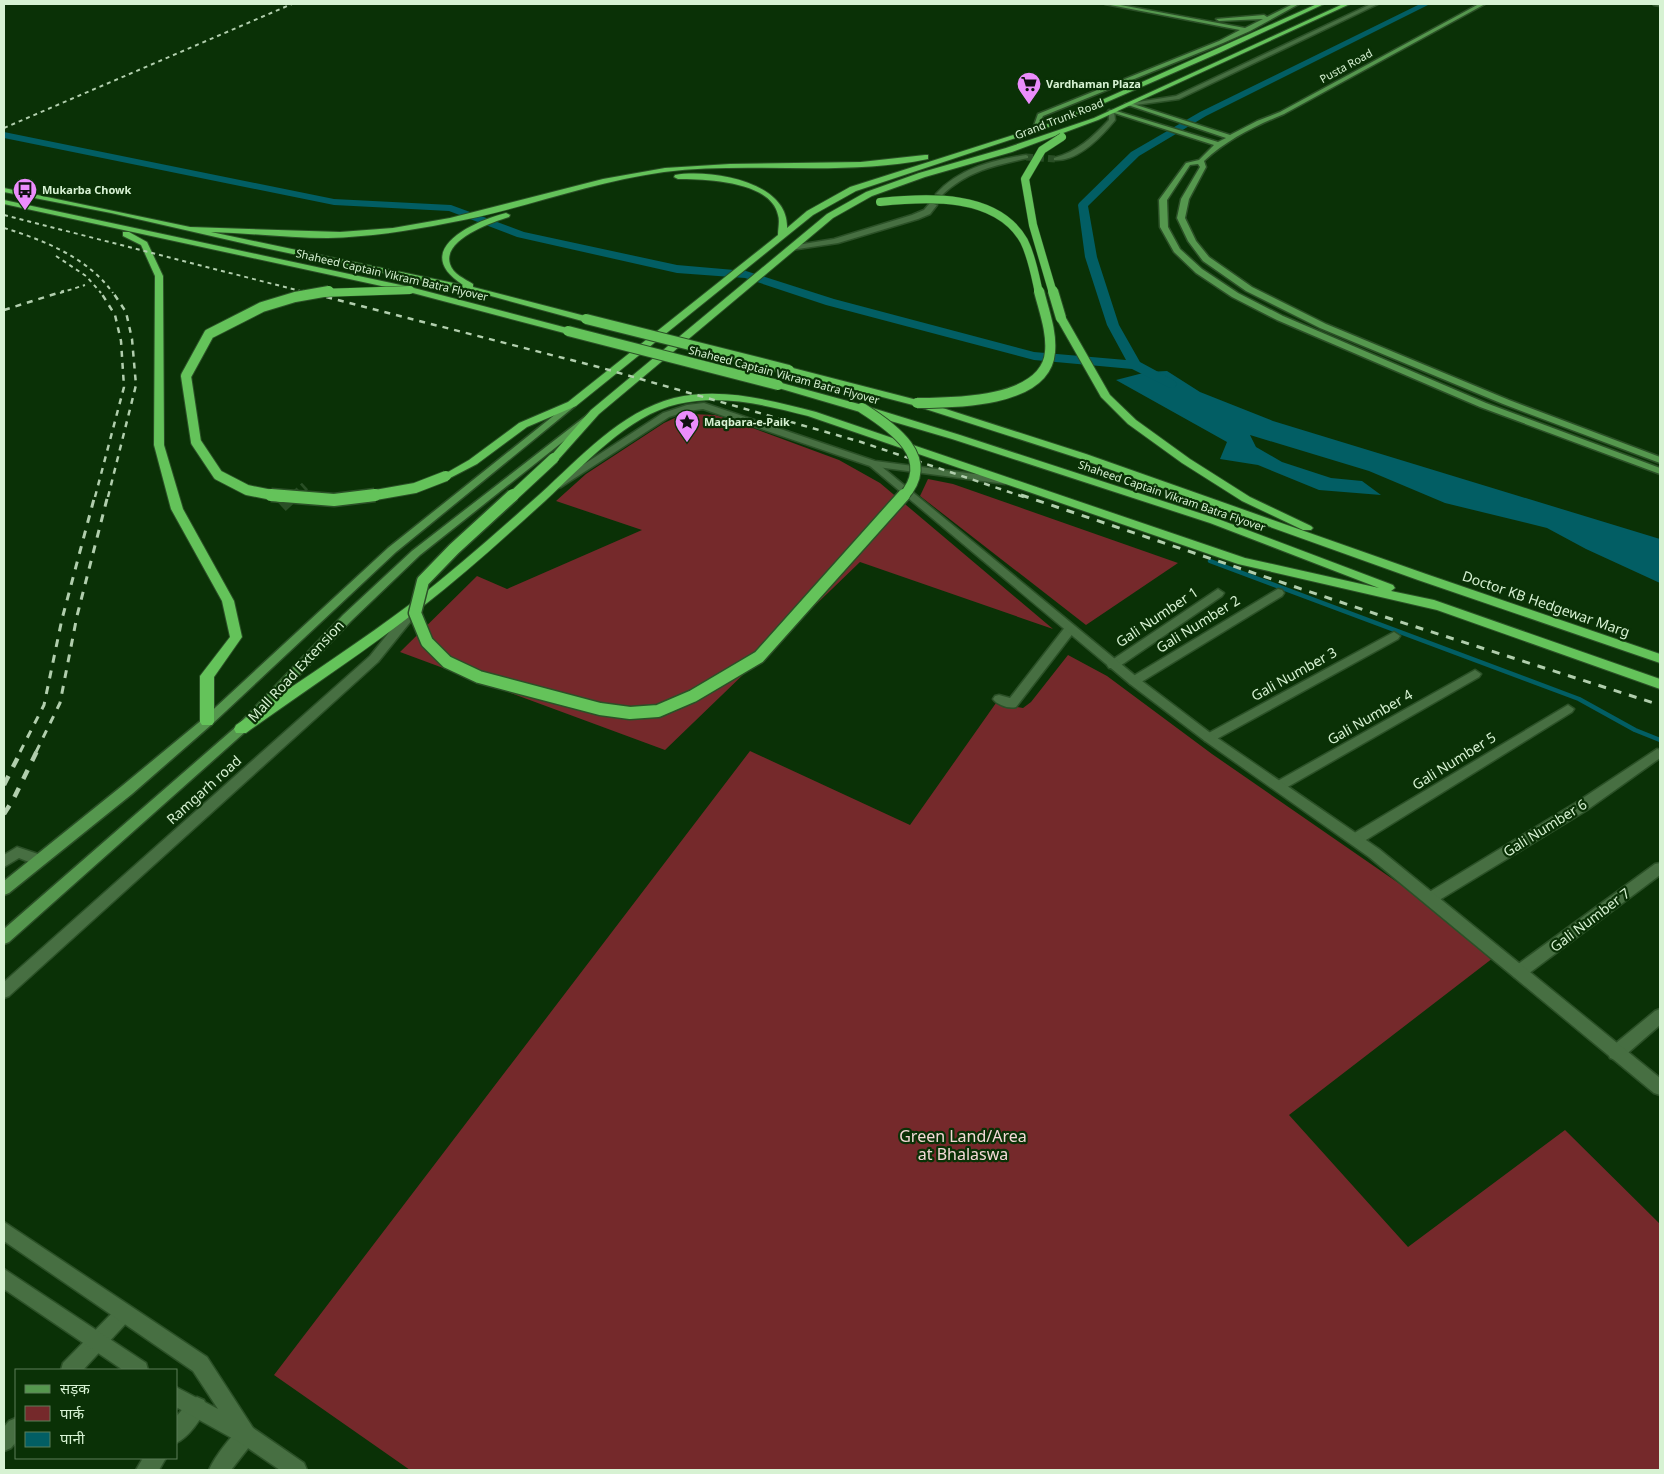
<svg xmlns="http://www.w3.org/2000/svg" width="1664" height="1474" font-family="'Noto Sans','Noto Sans Devanagari',sans-serif">
<style>
.green{fill:#75292b}
.water{fill:#025e64}
.lines{fill:none;stroke-linecap:round;stroke-linejoin:round}
.stream{stroke:#025e64;stroke-width:4.5}
.canal{fill:#025e64;fill-rule:evenodd}
.minor-tunnel-far1{stroke:#294e25;stroke-width:9;stroke-dasharray:9 4.5;stroke-linecap:butt}
.minor-tunnel{stroke:#294e25;stroke-width:11;stroke-dasharray:11 5.5;stroke-linecap:butt}
.tertiary-tunnel{stroke:#294e25;stroke-width:7;stroke-dasharray:7 4;stroke-linecap:butt}
.minor-casing{stroke:#2b5027;stroke-width:3}
.tertiary-casing{stroke:#2b5027;stroke-width:3}
.secondary-casing{stroke:#2b5027;stroke-width:3}
.trunk-casing{stroke:#2b5027;stroke-width:2}
.minor{fill:#476f42;fill-rule:evenodd}
.tertiary{fill:#476f42;fill-rule:evenodd}
.secondary{fill:#55974e;fill-rule:evenodd}
.trunk{fill:#64c35a;fill-rule:evenodd}
.rail-far3{stroke:#b1cead;stroke-width:2;stroke-dasharray:4 4;stroke-linecap:butt}
.rail-far2{stroke:#b1cead;stroke-width:2.5;stroke-dasharray:6 6;stroke-linecap:butt}
.rail-far1{stroke:#b1cead;stroke-width:3;stroke-dasharray:8 8;stroke-linecap:butt}
.rail{stroke:#b1cead;stroke-width:4.5;stroke-dasharray:10 10;stroke-linecap:butt}
.trunk-bridge-far2-casing{stroke:#2b5027;stroke-width:9;stroke-linecap:butt}
.trunk-bridge-far1-casing{stroke:#2b5027;stroke-width:12;stroke-linecap:butt}
.trunk-bridge-casing{stroke:#2b5027;stroke-width:15;stroke-linecap:butt}
.trunk-bridge-far2{stroke:#64c35a;stroke-width:8}
.trunk-bridge-far1{stroke:#64c35a;stroke-width:10}
.trunk-bridge{stroke:#64c35a;stroke-width:12}
.labels{text-anchor:middle;stroke-width:4.5;stroke-linejoin:round;paint-order:stroke}
.far-street-label{font-size:11px;fill:#d7f2d3;stroke:#0a3106}
.far-poi-label{font-size:11px;font-weight:bold;fill:#d7f2d3;stroke:#0a3106;text-anchor:start}
.street-label{font-size:14px;fill:#d7f2d3;stroke:#0a3106}
.near-park-label{font-size:16px;fill:#f4d9d7;stroke:#0a3106}
</style>
<rect width="100%" height="100%" fill="#0a3106"/>
<!-- green -->
<g class="green">
<polygon points="690,414 715,415 731,420 839,460 880,483 1053,629 860,562 665,750 400,652 477,576 507,589 642,530 556,501 586,474 664,423 677,417"/>
<polygon points="928,479 953,484 1178,563 1086,625 920,496"/>
<polygon points="1068,655 1107,676 1212,754 1423,900 1493,958 1289,1115 1408,1247 1565,1130 1660,1224 1660,1470 410,1470 274,1375 750,751 910,825 996,703 1023,708 1031,702"/>
</g>
<!-- water -->
<polygon class="water" points="1167,371 1200,392 1273,421 1660,539 1660,583 1586,549 1547,528 1445,503 1369,471 1250,435 1256,447 1282,462 1331,478 1362,481 1381,495 1319,490 1258,465 1220,459 1227,442 1116,380 1147,372"/>
<g class="lines">
<!-- stream -->
<polyline class="stream" points="1210,561 1579,699 1635,730 1660,740"/>
<!-- canal -->
<polygon class="canal" points="1420,4 1430,4 1206,116 1139,156 1088,206 1097,257 1119,325 1140,362 1175,381 1177,384 1175,387 1170,388 1132,369 1034,360 826,305 745,278 677,273 517,237 449,211 334,205 4,138 4,132 334,199 451,205 524,232 677,265 746,271 834,299 1034,352 1126,360 1107,325 1085,257 1078,205 1079,203 1131,152 1200,112"/>
<!-- minor-tunnel-far1 -->
<polyline class="minor-tunnel-far1" points="293,497 305,486"/>
<!-- minor-tunnel -->
<polyline class="minor-tunnel" points="282,507 295,495"/>
<!-- tertiary-tunnel -->
<polyline class="tertiary-tunnel" points="1026,157 1056,159"/>
<defs>
<g id="minor">
<polygon points="1653,4 1660,4 1660,6 1654,5"/>
<polygon points="704,403 875,461 1005,478 1010,481 1005,484 870,466 703,409 688,411 669,417 561,487 557,488 552,485 663,413 687,405"/>
<polygon points="1218,589 1224,593 1222,596 1117,668 1109,668 1107,665 1109,662"/>
<polygon points="1278,589 1282,590 1284,593 1282,596 1138,684 1130,684 1128,681 1130,678"/>
<polygon points="416,603 420,604 422,607 420,610 378,662 9,996 4,998 4,982 370,656 412,604"/>
<path d="M1070 625 1074 626 1076 629 1074 632 1016 707C1009 709 997 705 993 699L995 696 999 695 1010 698 1066 626Z"/>
<polygon points="1394,632 1400,636 1398,639 1213,741 1205,741 1203,738 1205,735"/>
<polygon points="1475,670 1481,674 1479,677 1284,789 1274,789 1273,786 1274,783"/>
<polygon points="1568,705 1574,709 1572,712 1361,843 1356,844 1351,843 1349,839 1351,835"/>
<polygon points="1657,749 1660,750 1660,758 1587,810 1436,902 1431,904 1426,902 1424,898 1426,894 1577,802"/>
<polygon points="17,847 44,856 46,860 44,864 39,866 19,858 4,867 4,855"/>
<polygon points="1660,863 1660,875 1524,977 1519,978 1514,977 1512,972 1514,967 1655,864"/>
<polygon points="1660,1009 1660,1025 1622,1058 1616,1060 1610,1058 1608,1053 1610,1048 1655,1011"/>
<polygon points="124,1304 130,1307 133,1313 130,1319 83,1370 61,1370 63,1363 118,1307"/>
<path d="M197 1397 204 1400 207 1407C201 1419 189 1437 176 1443V1417L190 1400Z"/>
<polygon points="16,1418 16,1442 11,1448 4,1451 4,1427 9,1421"/>
<path d="M246 1425 253 1428 256 1435 253 1442 231 1470H209C214 1458 234 1430 246 1425Z"/>
<polygon points="143,1458 166,1458 159,1470 136,1470"/>
</g>
<g id="tertiary">
<polygon points="1371,4 1378,4 1179,99 1128,106 1125,104 1176,96"/>
<path d="M1109 110 1114 111 1115 120C1101 137 1078 162 1054 160V158C1077 152 1093 137 1109 120Z"/>
<path d="M1026 155 1028 156V158C996 165 967 171 942 195L936 194C959 168 994 160 1026 155Z"/>
<polygon points="930,203 937,205 930,214 918,219 838,243 791,250 787,248 791,246 834,239 912,215 924,210"/>
<polygon points="873,461 876,462 1138,678 1213,735 1379,849 1660,1078 1660,1095 1654,1093 1369,857 1205,741 1130,684 870,466 870,462"/>
<polygon points="4,1222 207,1357 253,1428 304,1463 307,1470 280,1470 239,1442 176,1407 176,1387 218,1409 193,1371 4,1241"/>
<polygon points="4,1269 146,1363 148,1370 123,1370 4,1289"/>
</g>
<g id="secondary">
<polygon points="1105,4 1115,4 1245,28 1263,19 1219,21 1216,19 1264,15 1267,17 1293,4 1299,4 1250,31 1223,43 1043,116 1036,131 1032,131 1038,114 1219,41 1240,30"/>
<path d="M1479 4H1485L1284 114C1255 126 1228 139 1204 161L1206 167 1189 199 1185 218 1196 241 1209 257 1252 287 1326 324 1509 400 1660 457V463L1503 404 1320 328 1246 291 1203 261 1188 241 1177 218 1181 199 1200 167 1198 164 1190 165 1167 200 1168 227 1180 249 1202 269 1238 293 1283 316 1486 403 1660 468V474L1480 407 1277 320 1232 297 1196 273 1174 252 1160 227 1159 200 1186 163 1199 160 1214 145 1108 111 1113 110 1218 142 1226 138 1125 104 1130 103 1230 135 1257 121 1280 112Z"/>
<polygon points="572,401 575,402 575,406 396,552 211,725 132,794 9,893 4,895 4,881 122,786 203,719 388,548"/>
<polygon points="591,412 594,413 594,417 420,555 351,621 245,732 9,942 4,944 4,929 237,726 343,615 412,551"/>
</g>
<g id="trunk">
<path d="M1317 4H1324L1219 53 1052 126 856 191 813 215 576 406 527 427 477 464 450 478 446 479 441 476 469 460 519 423 568 402 778 235C778 228 780 221 778 215 771 181 705 179 678 179L674 177 675 175C710 169 789 181 787 228L807 211 850 187 1048 124Z"/>
<polygon points="1343,4 1350,4 1098,120 1012,152 925,177 872,196 833,218 599,414 558,460 554,461 549,458 591,410 827,214 866,192 919,173 1006,148 1094,118"/>
<path d="M925 155H928V159C841 177 751 161 664 172 590 182 521 210 448 223 408 231 368 237 328 238 289 238 250 233 211 232L463 285C410 251 471 222 506 213L510 215 509 217C492 222 442 240 450 264 453 274 465 279 473 284V287L589 317V321L586 322 491 296 255 246 111 213 4 192V188L190 227 340 232 393 228 450 218 603 179 665 168 730 164 861 162Z"/>
<polygon points="4,200 410,287 571,329 573,331 568,334 409,292 4,204"/>
<polygon points="123,232 129,232 147,242 163,276 164,445 183,509 234,601 242,637 214,677 214,722 212,725 202,725 200,722 200,676 230,637 222,601 171,509 154,445 155,276 141,245 123,236"/>
<polygon points="1061,315 1066,318 1110,395 1136,420 1190,459 1250,497 1311,526 1313,528 1311,530 1303,530 1242,501 1182,463 1128,424 1101,397 1056,318"/>
<polygon points="789,367 921,401 1086,454 1426,574 1660,654 1660,663 1418,580 1078,458 913,405 786,372 784,370"/>
<path d="M778 382 866 406 960 435 1218 519 1393 585 1395 588 1391 591 1434 600 1660 679V689L1437 610 1238 564 808 416C765 405 723 394 678 404 628 415 582 467 545 501 505 537 465 574 422 607 365 652 304 691 246 733H236L234 729 236 725C295 684 356 645 413 602 457 568 498 531 540 494 580 458 620 412 674 398 722 387 769 400 816 412L1245 558 1379 588 1210 523 952 439 775 387 773 385Z"/>
</g>
</defs>
<!-- minor casing -->
<use href="#minor" class="minor-casing"/>
<!-- tertiary casing -->
<use href="#tertiary" class="tertiary-casing"/>
<!-- secondary casing -->
<use href="#secondary" class="secondary-casing"/>
<!-- trunk casing -->
<use href="#trunk" class="trunk-casing"/>
<!-- minor -->
<use href="#minor" class="minor"/>
<!-- tertiary -->
<use href="#tertiary" class="tertiary"/>
<!-- secondary -->
<use href="#secondary" class="secondary"/>
<!-- trunk -->
<use href="#trunk" class="trunk"/>
<!-- rail-far3 -->
<g class="rail-far3">
<polyline points="4,128 292,4"/>
<polyline points="4,215 308,293"/>
<path d="M4 228C44 240 88 258 113 293"/>
<polyline points="56,256 86,276 101,293"/>
<polyline points="60,293 85,285"/>
</g>
<!-- rail-far2 -->
<g class="rail-far2">
<polyline points="303,291 602,368 861,442 1024,497"/>
<polyline points="4,310 64,291"/>
<polyline points="95,497 124,387 121,341 115,315 100,291"/>
<polyline points="108,497 136,385 132,339 126,312 112,291"/>
</g>
<!-- rail-far1 -->
<g class="rail-far1">
<polyline points="1021,495 1385,617 1660,705"/>
<polyline points="20,752 44,705 62,619 95,495"/>
<polyline points="36,752 60,703 77,616 108,495"/>
</g>
<!-- rail -->
<g class="rail">
<polyline points="4,785 21,751"/>
<polyline points="4,814 13,800 37,751"/>
</g>
<defs>
<g id="trunk-bridge-far2">
<path d="M880 202C927 197 997 193 1024 241 1032 257 1035 275 1039 293"/>
<polyline points="321,293 410,290"/>
<polyline points="1053,293 1033,225 1025,179 1042,150 1062,137"/>
</g>
<g id="trunk-bridge-far1">
<polyline points="1053,291 1061,318"/>
<polyline points="586,319 789,370"/>
<polyline points="568,331 778,385"/>
<path d="M917 403C953 403 1046 403 1050 352 1052 332 1044 311 1039 291"/>
<path d="M862 408C892 427 938 458 903 497"/>
<polyline points="282,497 247,490 218,475 196,442 186,376 209,334 262,307 295,297 329,291"/>
<polyline points="364,497 415,488 446,476"/>
<polyline points="512,497 554,458"/>
</g>
<g id="trunk-bridge">
<polyline points="271,495 334,500 375,495"/>
<polyline points="513,495 454,549 423,581 415,613 427,642 447,662 479,677 600,709 630,713 658,711 693,696 759,657 904,495"/>
</g>
</defs>
<!-- trunk-bridge-far2 casing -->
<use href="#trunk-bridge-far2" class="trunk-bridge-far2-casing"/>
<!-- trunk-bridge-far1 casing -->
<use href="#trunk-bridge-far1" class="trunk-bridge-far1-casing"/>
<!-- trunk-bridge casing -->
<use href="#trunk-bridge" class="trunk-bridge-casing"/>
<!-- trunk-bridge-far2 -->
<use href="#trunk-bridge-far2" class="trunk-bridge-far2"/>
<!-- trunk-bridge-far1 -->
<use href="#trunk-bridge-far1" class="trunk-bridge-far1"/>
<!-- trunk-bridge -->
<use href="#trunk-bridge" class="trunk-bridge"/>
</g>
<!-- icons -->
<defs>
<symbol id="supermarket-pin" viewBox="-11 -11 22 30"><path d="M0 17L-7.5 6A9.5 9.5 0 1 1 7.5 6Z" fill="#eb8dfb" stroke="#0a3106"/><path d="M-6-5.5h2.5l.6 2H6L4.5 2H-2.5L-4.4-4H-6ZM-1.5 3.2a1.3 1.3 0 1 0 .1 0ZM3 3.2a1.3 1.3 0 1 0 .1 0Z" fill="#111"/></symbol>
<symbol id="bus-pin" viewBox="-11 -11 22 30"><path d="M0 17L-7.5 6A9.5 9.5 0 1 1 7.5 6Z" fill="#eb8dfb" stroke="#0a3106"/><path d="M-5-6H5V4H4V6H2V4H-2V6H-4V4H-5ZM-3.5-4V0h7V-4ZM-3.5 1.2v1.5H-2V1.2ZM2 1.2v1.5H3.5V1.2Z" fill="#111"/></symbol>
<symbol id="sight-pin" viewBox="-11 -11 22 30"><path d="M0 17L-7.5 6A9.5 9.5 0 1 1 7.5 6Z" fill="#eb8dfb" stroke="#0a3106"/><path d="M0-6L1.8-2.2L6-1.7L2.9 1.2L3.7 5.4L0 3.3L-3.7 5.4L-2.9 1.2L-6-1.7L-1.8-2.2Z" fill="#111"/></symbol>
</defs>
<g fill-rule="evenodd">
<use href="#supermarket-pin" x="1015" y="70" width="28" height="38"/>
<use href="#bus-pin" x="11" y="176" width="28" height="38"/>
<use href="#sight-pin" x="673" y="408" width="28" height="38"/>
</g>
<g class="labels">
<!-- far-street labels -->
<g class="far-street-label">
<text transform="translate(1346 66) rotate(-29)" y="4">Pusta Road</text>
<text transform="translate(1059 119) rotate(-21)" y="4">Grand Trunk Road</text>
<text transform="translate(392 275) rotate(13)" y="4">Shaheed Captain Vikram Batra Flyover</text>
<text transform="translate(784 375) rotate(15)" y="4">Shaheed Captain Vikram Batra Flyover</text>
<text transform="translate(1172 496) rotate(19)" y="4">Shaheed Captain Vikram Batra Flyover</text>
</g>
<!-- far-poi labels -->
<g class="far-poi-label">
<text x="1046" y="88">Vardhaman Plaza</text>
<text x="42" y="194">Mukarba Chowk</text>
<text x="704" y="426">Maqbara-e-Paik</text>
</g>
<!-- street labels -->
<g class="street-label">
<text transform="translate(1546 604) rotate(19)" y="5">Doctor KB Hedgewar Marg</text>
<text transform="translate(1157 617) rotate(-34)" y="5">Gali Number 1</text>
<text transform="translate(1198 624) rotate(-32)" y="5">Gali Number 2</text>
<text transform="translate(296 671) rotate(-47)" y="5">Mall Road Extension</text>
<text transform="translate(1294 674) rotate(-29)" y="5">Gali Number 3</text>
<text transform="translate(1370 717) rotate(-30)" y="5">Gali Number 4</text>
<text transform="translate(1454 761) rotate(-32)" y="5">Gali Number 5</text>
<text transform="translate(204 790) rotate(-42)" y="5">Ramgarh road</text>
<text transform="translate(1545 828) rotate(-32)" y="5">Gali Number 6</text>
<text transform="translate(1590 920) rotate(-37)" y="5">Gali Number 7</text>
</g>
<!-- near-park labels -->
<g class="near-park-label">
<text x="963" y="1142">Green Land/Area<tspan x="963" dy="18">at Bhalaswa</tspan></text>
</g>
</g>
<!-- border -->
<rect width="1664" height="1474" fill="none" stroke="#d7f2d3" stroke-width="10"/>
<!-- legend -->
<rect x="15" y="1369" width="162" height="90" fill="#0a3106" stroke="#5c7e58"/>
<rect x="25" y="1385" width="25" height="8" fill="#55974e" stroke="#5c7e58"/>
<text x="60" y="1394" font-size="15" fill="#d7f2d3">सड़क</text>
<rect x="25" y="1406" width="25" height="15" fill="#75292b" stroke="#5c7e58"/>
<text x="60" y="1419" font-size="15" fill="#d7f2d3">पार्क</text>
<rect x="25" y="1432" width="25" height="15" fill="#025e64" stroke="#5c7e58"/>
<text x="60" y="1444" font-size="15" fill="#d7f2d3">पानी</text>
</svg>
